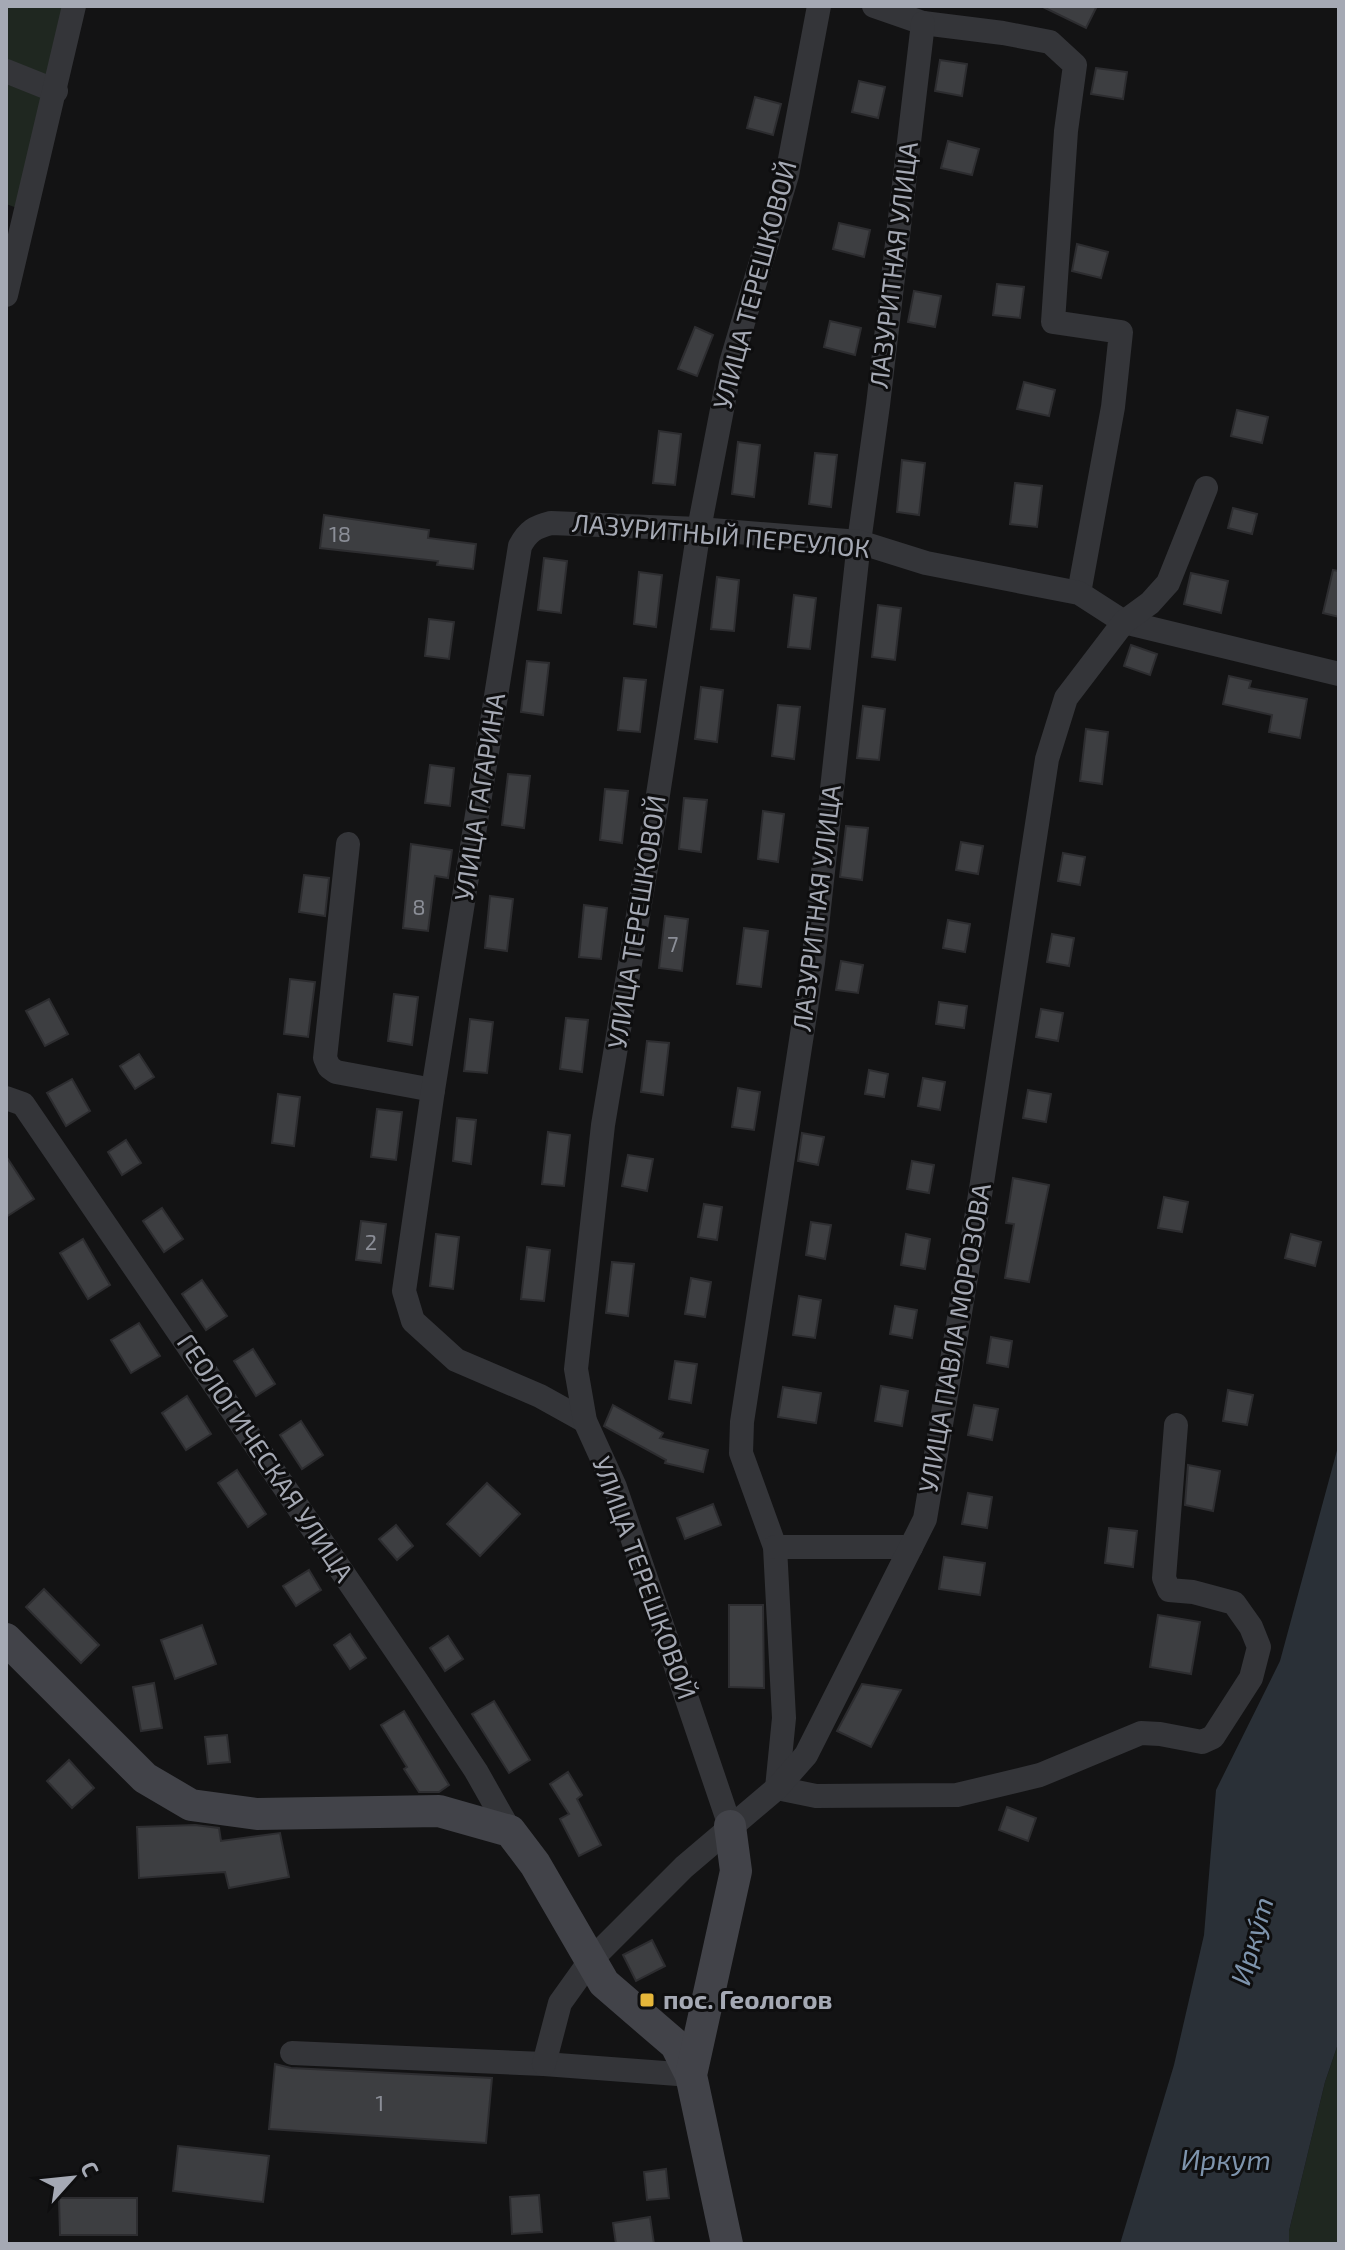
<svg xmlns="http://www.w3.org/2000/svg" width="1345" height="2250" font-family="'Exo 2',sans-serif">
<style>
.green{fill:#1f2720}
.water{fill:#2a3037}
.building{fill:#3d3e41;stroke:#2d2d30;stroke-width:2}
.lines{fill:none;stroke-linecap:round;stroke-linejoin:round}
.street{stroke:#343539;stroke-width:24}
.secondary{stroke:#424349;stroke-width:32}
.poi-dot{fill:#e5b63a;stroke:#0e0e0f;stroke-width:3}
.labels{text-anchor:middle;stroke-width:6;stroke-linejoin:round;paint-order:stroke}
.number-label{font-size:22px;fill:#8b8e97}
.street-label{font-size:26px;fill:#a5a9b4;stroke:#0e0e0f}
.poi-label{font-size:26px;font-weight:bold;fill:#a5a9b4;stroke:#0e0e0f;text-anchor:start}
.water-label{font-size:28px;font-style:italic;fill:#7e94ad;stroke:#0e0e0f}
</style>
<rect width="100%" height="100%" fill="#131314"/>
<!-- green -->
<g class="green">
<polygon points="6,6 68,6 51,81 6,63"/>
<polygon points="6,80 46,97 20,209 6,204"/>
<polygon points="1339,2041 1339,2244 1289,2244 1289,2231 1325,2082"/>
</g>
<!-- water -->
<polygon class="water" points="1339,1443 1339,2041 1325,2082 1289,2231 1289,2244 1120,2244 1174,2065 1204,1935 1216,1790 1280,1661"/>
<!-- building -->
<g class="building">
<polygon points="1041,6 1097,6 1086,28"/>
<polygon points="940,60 967,64 962,96 935,91"/>
<polygon points="1096,68 1127,72 1123,99 1091,94"/>
<polygon points="859,81 885,87 878,118 852,112"/>
<polygon points="755,97 781,104 773,135 747,128"/>
<polygon points="948,141 979,149 972,175 941,168"/>
<polygon points="839,223 870,230 864,257 833,249"/>
<polygon points="1077,244 1108,252 1101,278 1072,271"/>
<polygon points="997,284 1024,287 1020,318 993,315"/>
<polygon points="914,291 941,296 935,327 908,322"/>
<polygon points="830,321 861,328 855,355 824,347"/>
<polygon points="695,327 713,335 697,376 678,369"/>
<polygon points="1024,382 1055,390 1049,416 1017,409"/>
<polygon points="1237,410 1268,417 1262,443 1231,436"/>
<polygon points="659,431 681,434 675,485 653,483"/>
<polygon points="738,442 760,445 754,497 732,494"/>
<polygon points="815,453 837,455 831,507 809,504"/>
<polygon points="902,460 925,463 919,515 897,512"/>
<polygon points="1015,483 1042,486 1037,527 1010,524"/>
<polygon points="1233,508 1257,514 1252,534 1228,528"/>
<polygon points="324,515 429,530 428,538 476,544 473,569 437,565 438,561 320,548"/>
<polygon points="544,558 567,561 561,613 538,610"/>
<polygon points="1333,570 1339,571 1339,617 1323,613"/>
<polygon points="639,572 662,575 656,627 634,624"/>
<polygon points="1191,573 1228,581 1221,613 1184,604"/>
<polygon points="717,577 739,580 734,631 711,629"/>
<polygon points="794,595 816,598 810,649 788,647"/>
<polygon points="878,605 901,608 895,660 872,657"/>
<polygon points="429,619 454,622 449,659 425,656"/>
<polygon points="1131,645 1157,654 1150,675 1124,666"/>
<polygon points="527,661 549,663 543,715 521,712"/>
<polygon points="1229,676 1251,681 1249,688 1307,699 1300,738 1269,732 1272,715 1223,704"/>
<polygon points="624,678 646,680 640,732 618,730"/>
<polygon points="701,687 723,690 717,742 695,739"/>
<polygon points="778,705 800,707 794,759 772,756"/>
<polygon points="863,706 885,709 879,760 857,758"/>
<polygon points="1086,729 1108,732 1102,784 1080,781"/>
<polygon points="430,765 454,768 450,806 425,803"/>
<polygon points="508,774 530,776 524,828 502,825"/>
<polygon points="605,789 628,791 622,843 600,840"/>
<polygon points="684,798 707,800 701,852 679,849"/>
<polygon points="763,811 784,814 778,862 758,859"/>
<polygon points="846,826 868,828 862,880 840,877"/>
<polygon points="961,842 983,846 978,874 956,870"/>
<polygon points="411,844 452,850 448,878 435,876 428,931 403,928"/>
<polygon points="1063,853 1085,857 1080,885 1058,881"/>
<polygon points="304,875 329,878 325,916 299,912"/>
<polygon points="490,896 513,899 507,951 485,948"/>
<polygon points="584,905 607,908 601,959 579,957"/>
<polygon points="665,916 688,919 682,971 659,968"/>
<polygon points="948,920 970,924 965,952 943,948"/>
<polygon points="744,928 768,931 761,987 737,984"/>
<polygon points="1052,934 1074,938 1069,966 1047,962"/>
<polygon points="841,961 863,965 858,993 836,990"/>
<polygon points="290,979 315,982 308,1037 284,1034"/>
<polygon points="394,994 418,997 412,1045 388,1041"/>
<polygon points="49,999 68,1034 45,1046 26,1011"/>
<polygon points="939,1002 967,1006 964,1028 936,1024"/>
<polygon points="1041,1009 1063,1013 1058,1041 1036,1037"/>
<polygon points="566,1018 588,1020 582,1072 560,1069"/>
<polygon points="470,1019 493,1022 487,1073 464,1071"/>
<polygon points="647,1041 669,1043 663,1095 641,1092"/>
<polygon points="139,1054 154,1077 135,1089 120,1066"/>
<polygon points="869,1070 888,1074 884,1097 865,1094"/>
<polygon points="923,1078 945,1082 940,1110 918,1106"/>
<polygon points="72,1079 90,1111 66,1126 47,1093"/>
<polygon points="738,1088 760,1092 754,1130 732,1127"/>
<polygon points="1028,1090 1051,1094 1046,1122 1023,1118"/>
<polygon points="278,1094 300,1097 294,1146 272,1143"/>
<polygon points="377,1109 402,1112 396,1160 371,1157"/>
<polygon points="457,1118 476,1120 471,1164 453,1161"/>
<polygon points="548,1132 570,1135 564,1186 542,1184"/>
<polygon points="802,1133 824,1137 818,1165 798,1161"/>
<polygon points="126,1140 141,1163 122,1175 108,1152"/>
<polygon points="628,1155 653,1159 647,1191 622,1186"/>
<polygon points="6,1156 34,1199 6,1217"/>
<polygon points="912,1161 934,1165 929,1193 907,1189"/>
<polygon points="1013,1178 1049,1185 1029,1282 1005,1278 1014,1224 1006,1223"/>
<polygon points="1164,1197 1188,1202 1182,1232 1158,1228"/>
<polygon points="704,1204 722,1207 717,1240 698,1237"/>
<polygon points="162,1208 183,1239 164,1252 143,1221"/>
<polygon points="361,1221 386,1224 381,1263 356,1260"/>
<polygon points="811,1222 831,1225 825,1259 806,1255"/>
<polygon points="436,1234 459,1237 453,1289 430,1286"/>
<polygon points="906,1234 930,1239 925,1269 901,1265"/>
<polygon points="1291,1234 1321,1242 1315,1266 1285,1258"/>
<polygon points="83,1239 110,1285 88,1299 60,1253"/>
<polygon points="527,1247 550,1250 544,1301 521,1299"/>
<polygon points="612,1262 634,1264 628,1316 606,1313"/>
<polygon points="691,1278 711,1282 705,1317 685,1314"/>
<polygon points="202,1280 227,1316 206,1330 182,1294"/>
<polygon points="799,1296 821,1300 815,1338 793,1335"/>
<polygon points="895,1306 917,1310 912,1338 890,1334"/>
<polygon points="139,1323 160,1356 131,1373 111,1340"/>
<polygon points="991,1337 1012,1341 1008,1367 987,1363"/>
<polygon points="253,1349 275,1384 256,1396 234,1361"/>
<polygon points="675,1361 697,1364 691,1403 669,1399"/>
<polygon points="881,1386 908,1391 902,1426 875,1421"/>
<polygon points="783,1387 821,1393 816,1423 778,1417"/>
<polygon points="1228,1390 1253,1395 1247,1425 1223,1421"/>
<polygon points="187,1396 211,1434 186,1450 162,1413"/>
<polygon points="613,1405 663,1433 660,1438 708,1450 703,1472 665,1463 666,1460 604,1426"/>
<polygon points="974,1405 998,1409 992,1440 968,1435"/>
<polygon points="301,1421 323,1455 302,1469 280,1435"/>
<polygon points="1188,1465 1220,1471 1213,1511 1185,1505"/>
<polygon points="237,1470 266,1514 248,1527 218,1483"/>
<polygon points="487,1483 520,1514 480,1556 447,1524"/>
<polygon points="968,1493 992,1497 987,1528 962,1524"/>
<polygon points="713,1504 721,1525 685,1539 677,1518"/>
<polygon points="396,1525 413,1546 397,1560 379,1539"/>
<polygon points="1109,1528 1137,1531 1133,1567 1105,1563"/>
<polygon points="944,1557 985,1563 980,1595 939,1589"/>
<polygon points="309,1570 321,1590 296,1606 283,1586"/>
<polygon points="44,1589 99,1645 81,1663 26,1607"/>
<polygon points="729,1605 763,1605 764,1688 729,1687"/>
<polygon points="1158,1615 1200,1622 1191,1674 1150,1667"/>
<polygon points="202,1625 216,1664 175,1679 161,1640"/>
<polygon points="350,1634 366,1658 350,1669 334,1645"/>
<polygon points="448,1636 463,1659 445,1671 430,1648"/>
<polygon points="154,1683 162,1728 141,1731 133,1687"/>
<polygon points="862,1684 901,1690 871,1747 837,1731"/>
<polygon points="494,1701 530,1760 509,1773 472,1714"/>
<polygon points="404,1711 449,1785 439,1792 419,1792 404,1769 407,1767 381,1725"/>
<polygon points="227,1735 230,1762 208,1764 205,1737"/>
<polygon points="69,1760 94,1788 72,1808 47,1781"/>
<polygon points="568,1772 582,1795 577,1799 601,1845 579,1856 560,1819 569,1814 550,1784"/>
<polygon points="1007,1807 1036,1818 1028,1841 999,1830"/>
<polygon points="195,1825 219,1828 221,1841 280,1833 289,1877 229,1888 225,1872 139,1878 137,1827"/>
<polygon points="652,1940 665,1966 636,1981 623,1955"/>
<polygon points="275,2064 291,2068 492,2078 486,2143 269,2129"/>
<polygon points="178,2146 269,2156 263,2202 173,2191"/>
<polygon points="666,2169 669,2198 647,2200 644,2172"/>
<polygon points="539,2195 542,2232 512,2234 510,2197"/>
<polygon points="59,2198 137,2198 137,2235 60,2235"/>
<polygon points="650,2217 654,2244 616,2244 613,2223"/>
</g>
<g class="lines">
<!-- street -->
<g class="street">
<polyline points="874,6 923,23 1003,33 1050,42 1075,65 1066,131 1053,322 1121,332 1113,407 1079,593"/>
<polyline points="923,23 878,405 859,542 813,963 742,1422 741,1453 775,1547 784,1718 777,1788 816,1796 957,1795 1040,1775 1141,1733 1160,1734 1202,1742 1213,1737 1251,1678 1259,1647 1251,1627 1234,1603 1193,1592 1169,1590 1164,1578 1176,1425"/>
<polyline points="6,71 56,91"/>
<polyline points="6,295 74,6"/>
<polyline points="348,844 325,1058 329,1067 336,1072 433,1090"/>
<polyline points="6,1098 23,1104 416,1680 476,1771 510,1831"/>
<path d="M585 1421 540 1396 456 1360 413 1321 404 1291 433 1090 520 546C528 531 535 527 551 523L699 529 859 542 926 563 1079 593 1124 622 1339 674"/>
<polyline points="775,1547 911,1547"/>
<polyline points="730,1826 615,1487 585,1421 576,1369 603,1125 655,814 699,529 731,363 787,175 819,6"/>
<polyline points="292,2053 544,2064 691,2075"/>
<polyline points="544,2064 560,2003 590,1961 684,1867 777,1788 806,1755 925,1519 981,1189 1047,759 1066,698 1124,622 1150,603 1168,583 1206,488"/>
</g>
<!-- secondary -->
<g class="secondary">
<polyline points="6,1639 145,1778 191,1805 257,1814 439,1811 510,1831 535,1864 604,1983 676,2045 691,2075"/>
<polyline points="727,2244 691,2075 736,1871 730,1826"/>
</g>
</g>
<!-- markers -->
<rect class="poi-dot" x="639" y="1992" width="16" height="16" rx="4"/>
<g class="labels">
<!-- number labels -->
<g class="number-label">
<text x="340" y="542">18</text>
<text x="419" y="915">8</text>
<text x="673" y="952">7</text>
<text x="371" y="1250">2</text>
<text x="380" y="2111">1</text>
</g>
<!-- street labels -->
<g class="street-label">
<text transform="translate(894 265) rotate(-83)" y="9">ЛАЗУРИТНАЯ УЛИЦА</text>
<text transform="translate(755 285) rotate(-75)" y="9">УЛИЦА ТЕРЕШКОВОЙ</text>
<text transform="translate(721 536) rotate(5)" y="9">ЛАЗУРИТНЫЙ ПЕРЕУЛОК</text>
<text transform="translate(480 797) rotate(-81)" y="9">УЛИЦА ГАГАРИНА</text>
<text transform="translate(817 908) rotate(-83)" y="9">ЛАЗУРИТНАЯ УЛИЦА</text>
<text transform="translate(637 922) rotate(-81)" y="9">УЛИЦА ТЕРЕШКОВОЙ</text>
<text transform="translate(955 1338) rotate(-80)" y="9">УЛИЦА ПАВЛА МОРОЗОВА</text>
<text transform="translate(265 1458) rotate(56)" y="9">ГЕОЛОГИЧЕСКАЯ УЛИЦА</text>
<text transform="translate(644 1578) rotate(70)" y="9">УЛИЦА ТЕРЕШКОВОЙ</text>
</g>
<!-- poi labels -->
<g class="poi-label">
<text x="663" y="2009">пос. Геологов</text>
</g>
<!-- water labels -->
<g class="water-label">
<text transform="translate(1252 1941) rotate(-74)" y="10">Ирку́т</text>
<text x="1226" y="2170">Иркут</text>
</g>
</g>
<!-- border -->
<rect width="1345" height="2250" fill="none" stroke="#a5a9b4" stroke-width="16"/>
<!-- north arrow -->
<g transform="translate(72 2178) rotate(63)" stroke="#0e0e0f" stroke-width="6" paint-order="stroke">
<path d="M0-6L14 30L0 20L-14 30Z" fill="#a5a9b4"/>
<text y="-12" font-size="22" font-weight="bold" text-anchor="middle" fill="#a5a9b4">С</text>
</g>
</svg>
